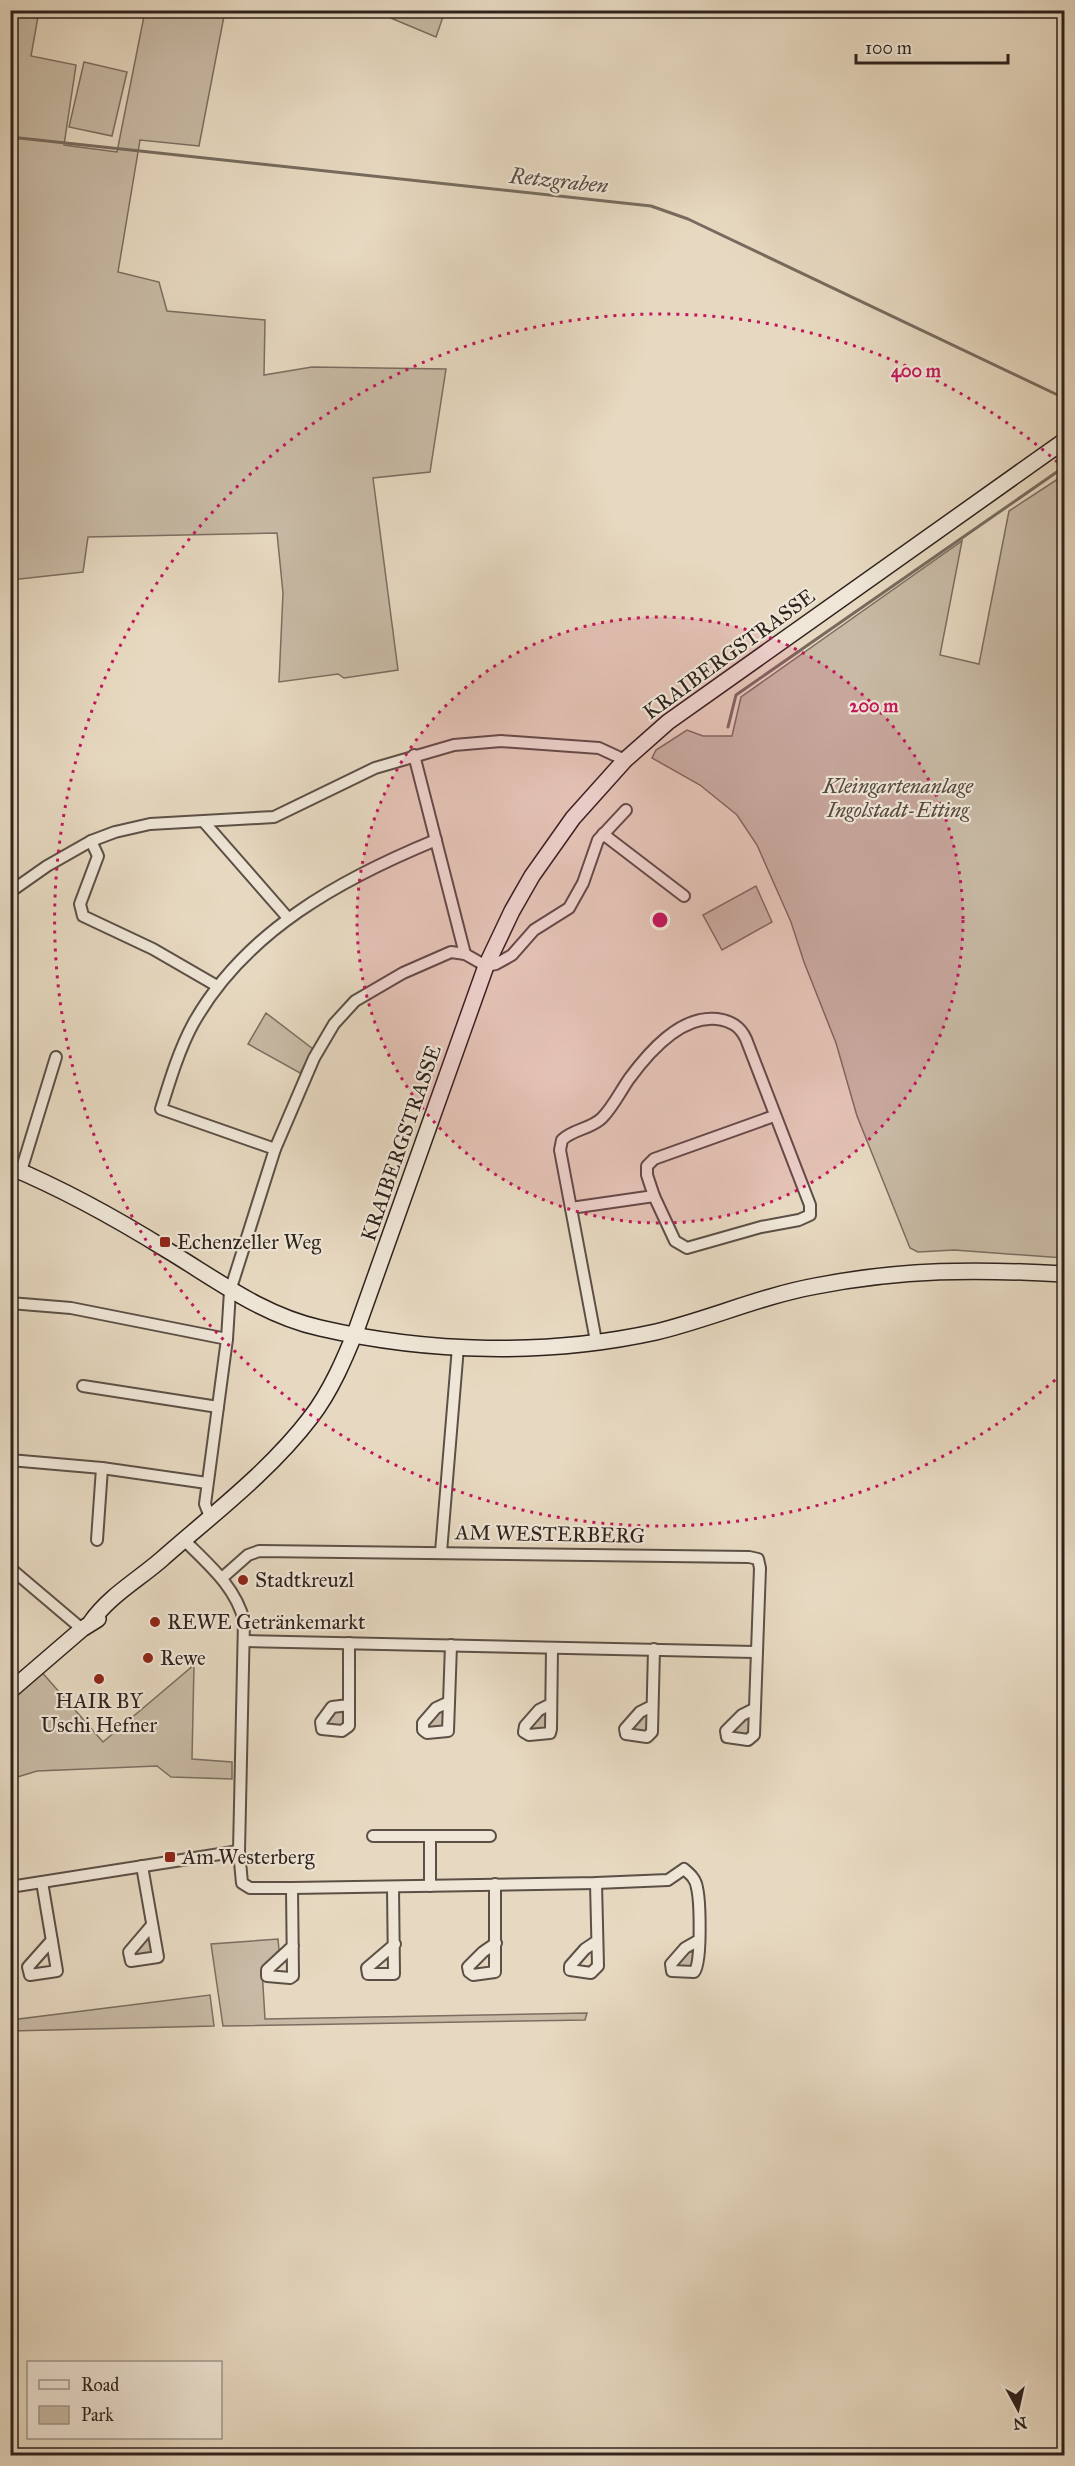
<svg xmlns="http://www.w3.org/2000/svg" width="1075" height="2466" font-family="'IM FELL Great Primer',serif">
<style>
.green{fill:#c8baa5;stroke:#7b6e61;stroke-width:1.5}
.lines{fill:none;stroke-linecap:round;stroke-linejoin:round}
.stream{stroke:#776b5e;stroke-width:3}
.street-casing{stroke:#5c5046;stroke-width:14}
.secondary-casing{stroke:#2e221d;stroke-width:18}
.street{stroke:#efe6d7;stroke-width:10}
.secondary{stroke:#efe6d7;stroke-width:15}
.ring{fill:none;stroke:#c2185b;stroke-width:3;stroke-dasharray:3 6}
.poi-dot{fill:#8f2418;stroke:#efe6d7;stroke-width:2}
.labels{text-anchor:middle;stroke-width:4.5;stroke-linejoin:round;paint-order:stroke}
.street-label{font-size:21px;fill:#2e221d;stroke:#efe6d7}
.park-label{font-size:21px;font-style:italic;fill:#54483f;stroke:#efe6d7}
.poi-label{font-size:21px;fill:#2e221d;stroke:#efe6d7;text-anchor:start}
.water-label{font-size:22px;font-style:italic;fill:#594c43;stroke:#efe6d7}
.centre{fill:#c2185b;stroke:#efe6d7;stroke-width:3}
.ring-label{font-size:18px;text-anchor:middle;font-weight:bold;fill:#c2185b;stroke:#efe6d7;stroke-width:4.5;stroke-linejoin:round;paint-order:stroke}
</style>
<rect width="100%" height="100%" fill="#e7d9c1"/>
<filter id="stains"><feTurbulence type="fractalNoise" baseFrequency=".00333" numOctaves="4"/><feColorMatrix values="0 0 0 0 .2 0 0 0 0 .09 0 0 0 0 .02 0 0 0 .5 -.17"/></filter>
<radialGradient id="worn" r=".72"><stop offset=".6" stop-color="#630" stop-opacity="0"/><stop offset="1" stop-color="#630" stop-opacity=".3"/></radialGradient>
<!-- green -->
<g class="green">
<polygon points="11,10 39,11 31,56 76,65 64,145 117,152 145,11 225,11 199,146 140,140 118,272 159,282 167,311 265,320 264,375 312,367 446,369 430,472 373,478 398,670 344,678 338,674 279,682 283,593 277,533 88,537 83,572 11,580"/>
<polygon points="388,11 388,10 445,11 436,37 386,16"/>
<polygon points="84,62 127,72 112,136 69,127"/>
<polygon points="1064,475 1064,1258 954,1250 918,1252 910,1248 857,1116 836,1043 804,962 791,922 757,845 737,815 700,785 652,758 656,750 687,730 703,736 732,736 741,697 962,541 940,655 979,664 1009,511"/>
<polygon points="756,886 772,922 722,950 703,915"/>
<polygon points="266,1013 313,1049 300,1073 248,1044"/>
<polygon points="194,1665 192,1759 232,1762 232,1779 171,1777 157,1766 37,1771 11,1779 10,1696 40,1670 103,1742"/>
<polygon points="337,1710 344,1710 343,1726 326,1726 326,1720"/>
<polygon points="438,1712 445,1712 444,1728 427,1728 427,1722"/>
<polygon points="540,1714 546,1715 546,1730 529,1730"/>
<polygon points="641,1716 648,1716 647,1732 630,1732 630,1726"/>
<polygon points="742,1719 749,1719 749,1735 732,1734 732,1729"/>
<polygon points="149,1938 152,1953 134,1956 133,1951 142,1939"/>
<polygon points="278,1939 279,1950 262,1969 265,2019 587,2013 585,2020 223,2026 211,1944"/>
<polygon points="686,1952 694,1952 694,1967 676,1967 676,1962"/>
<polygon points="210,1995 214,2026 11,2031 11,2020"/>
</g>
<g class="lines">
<!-- stream -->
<g class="stream">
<polyline points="10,137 651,206 688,219 1064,398"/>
<polyline points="728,727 736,695 1064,467"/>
</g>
<defs>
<g id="street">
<polyline points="414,755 465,954"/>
<polyline points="204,822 288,918"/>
<polyline points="603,834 684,896"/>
<polyline points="91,841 98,856 80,904 83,916 153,949 217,986"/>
<polyline points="10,892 47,866 91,841 115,832 150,824 274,817 375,768 454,745 501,741 599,748 625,760"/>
<path d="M275 1149 161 1109C170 1080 179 1050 193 1024 245 931 341 879 436 840"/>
<polyline points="21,1171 56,1057"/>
<polyline points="571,1208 654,1196 647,1175 647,1166 654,1159 774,1116"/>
<polyline points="10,1303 71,1308 227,1339"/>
<path d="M596 1341 560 1150 562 1140C573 1129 591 1129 602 1118 613 1107 620 1092 629 1079 648 1053 680 1015 717 1019 731 1021 740 1026 746 1039L810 1205V1215L799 1220 761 1227 687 1248 675 1241 654 1196"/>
<polyline points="83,1386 218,1407"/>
<polyline points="10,1460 102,1468 207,1483"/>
<polyline points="210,1517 205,1504 227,1339 230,1291 275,1149 314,1058 334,1024 355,1001 403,973 451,952 465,954 486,966 496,964 512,955 534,930 569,908 583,883 598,840 626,810"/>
<polyline points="97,1540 102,1468"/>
<path d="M184 1540C208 1564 236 1587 244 1621L239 1851 242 1883 250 1888H292L596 1883 668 1880 684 1869C690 1874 696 1879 697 1888 700 1900 702 1967 694 1972L672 1971 671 1964 685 1948 699 1940"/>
<polyline points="441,1552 458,1347"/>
<polyline points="10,1568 82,1629"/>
<polyline points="222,1578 248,1555 259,1551 749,1557 758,1559 760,1568 754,1735 748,1740 727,1737 726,1731 742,1715 754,1709"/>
<polyline points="245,1641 755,1652"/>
<polyline points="449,1702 436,1708 423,1723 423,1730 427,1733 448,1731 451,1645"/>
<polyline points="551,1704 539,1710 525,1726 524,1732 529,1735 550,1733 551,1729 552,1648"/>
<polyline points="349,1705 332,1707 321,1722 322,1729 342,1731 349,1726 349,1643"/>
<polyline points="652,1706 640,1712 625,1729 626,1734 647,1737 652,1732 654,1649"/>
<polyline points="373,1836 430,1836 430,1886"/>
<polyline points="430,1836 490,1836"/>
<polyline points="142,1866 158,1957 131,1961 129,1952 152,1925"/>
<polyline points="42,1882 57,1971 30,1975 28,1967 52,1940"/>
<polyline points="596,1883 598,1966 591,1973 570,1970 570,1966 585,1949 597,1941"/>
<polyline points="495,1884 495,1972 473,1975 469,1972 468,1967 483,1952 496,1943"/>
<polyline points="10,1887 239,1851"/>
<polyline points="393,1887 394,1974 368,1974 367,1968 395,1944"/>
<polyline points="292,1888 293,1976 290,1978 267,1976 267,1970 293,1946"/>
</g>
<g id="secondary">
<path d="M10 1167C65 1190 117 1219 167 1250 217 1280 262 1315 320 1328 428 1353 547 1356 656 1332 710 1319 761 1296 816 1286 903 1269 976 1269 1064 1274"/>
<path d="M91 1622C109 1596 138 1580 162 1559 213 1514 270 1471 311 1417 331 1391 345 1358 357 1328L486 966 512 911 532 876 573 818 625 760 668 722 1064 441"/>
<polyline points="10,1691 82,1629 98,1619"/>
</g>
</defs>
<!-- street casing -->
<use href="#street" class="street-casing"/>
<!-- secondary casing -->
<use href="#secondary" class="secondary-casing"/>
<!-- street -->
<use href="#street" class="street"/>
<!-- secondary -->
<use href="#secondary" class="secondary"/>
</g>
<!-- distance rings -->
<circle cx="660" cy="920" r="303" fill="#c2185b" fill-opacity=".12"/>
<g class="ring">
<circle cx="660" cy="920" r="303"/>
<path d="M1062 1374A606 606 0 1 1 1062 466"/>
</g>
<!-- markers -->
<g class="poi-dot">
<rect x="159" y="1236" width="12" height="12" rx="3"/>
<circle cx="243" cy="1580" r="6"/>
<circle cx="155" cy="1622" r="6"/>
<circle cx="148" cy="1658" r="6"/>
<circle cx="99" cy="1679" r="6"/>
<rect x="164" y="1851" width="12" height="12" rx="3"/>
</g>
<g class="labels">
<!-- street labels -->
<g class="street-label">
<text transform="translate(729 654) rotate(-36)" y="7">KRAIBERGSTRASSE</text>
<text transform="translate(401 1143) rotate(-71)" y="7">KRAIBERGSTRASSE</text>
<text transform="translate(550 1534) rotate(1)" y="7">AM WESTERBERG</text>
</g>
<!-- park labels -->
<g class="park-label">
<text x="898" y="793">Kleingartenanlage<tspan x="898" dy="24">Ingolstadt-Etting</tspan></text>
</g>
<!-- poi labels -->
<g class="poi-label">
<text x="177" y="1249">Echenzeller Weg</text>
<text x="255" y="1587">Stadtkreuzl</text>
<text x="167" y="1629">REWE Getränkemarkt</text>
<text x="160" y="1665">Rewe</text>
<text x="99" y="1708" text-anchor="middle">HAIR BY<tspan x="99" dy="24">Uschi Hefner</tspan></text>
<text x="182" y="1864">Am Westerberg</text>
</g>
<!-- water labels -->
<g class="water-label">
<text transform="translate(559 180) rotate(6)" y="8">Retzgraben</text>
</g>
</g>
<circle cx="660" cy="920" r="9" class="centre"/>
<g class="ring-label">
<text x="916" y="377">400 m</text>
<text x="874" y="712">200 m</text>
</g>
<!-- margin -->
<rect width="1075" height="2466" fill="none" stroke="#e7d9c1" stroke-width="36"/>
<rect x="12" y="12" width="1051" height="2442" fill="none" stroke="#2e221d" stroke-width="3"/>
<rect x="18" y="18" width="1039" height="2430" fill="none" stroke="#2e221d" stroke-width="1.5"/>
<!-- legend -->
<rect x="27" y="2361" width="195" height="78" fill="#efe6d7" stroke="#a2988d" stroke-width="1.5"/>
<rect x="39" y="2380" width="30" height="9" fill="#efe6d7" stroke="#a2988d" stroke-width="1.5"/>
<text x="81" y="2391" font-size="18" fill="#2e221d">Road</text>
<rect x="39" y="2406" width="30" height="18" fill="#c8baa5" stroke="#a2988d" stroke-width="1.5"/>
<text x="81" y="2421" font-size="18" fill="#2e221d">Park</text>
<!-- north arrow -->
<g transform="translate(1018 2409) rotate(172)" stroke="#efe6d7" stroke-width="4.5" paint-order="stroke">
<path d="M0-4.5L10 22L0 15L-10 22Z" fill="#2e221d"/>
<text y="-9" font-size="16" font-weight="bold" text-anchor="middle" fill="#2e221d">N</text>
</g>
<!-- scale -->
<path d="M856 54v9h152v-9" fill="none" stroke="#2e221d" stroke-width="3"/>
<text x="865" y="54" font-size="18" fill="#2e221d" stroke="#efe6d7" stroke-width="4.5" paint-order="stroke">100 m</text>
<rect width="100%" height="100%" filter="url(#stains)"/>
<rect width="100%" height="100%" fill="url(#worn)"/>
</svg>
